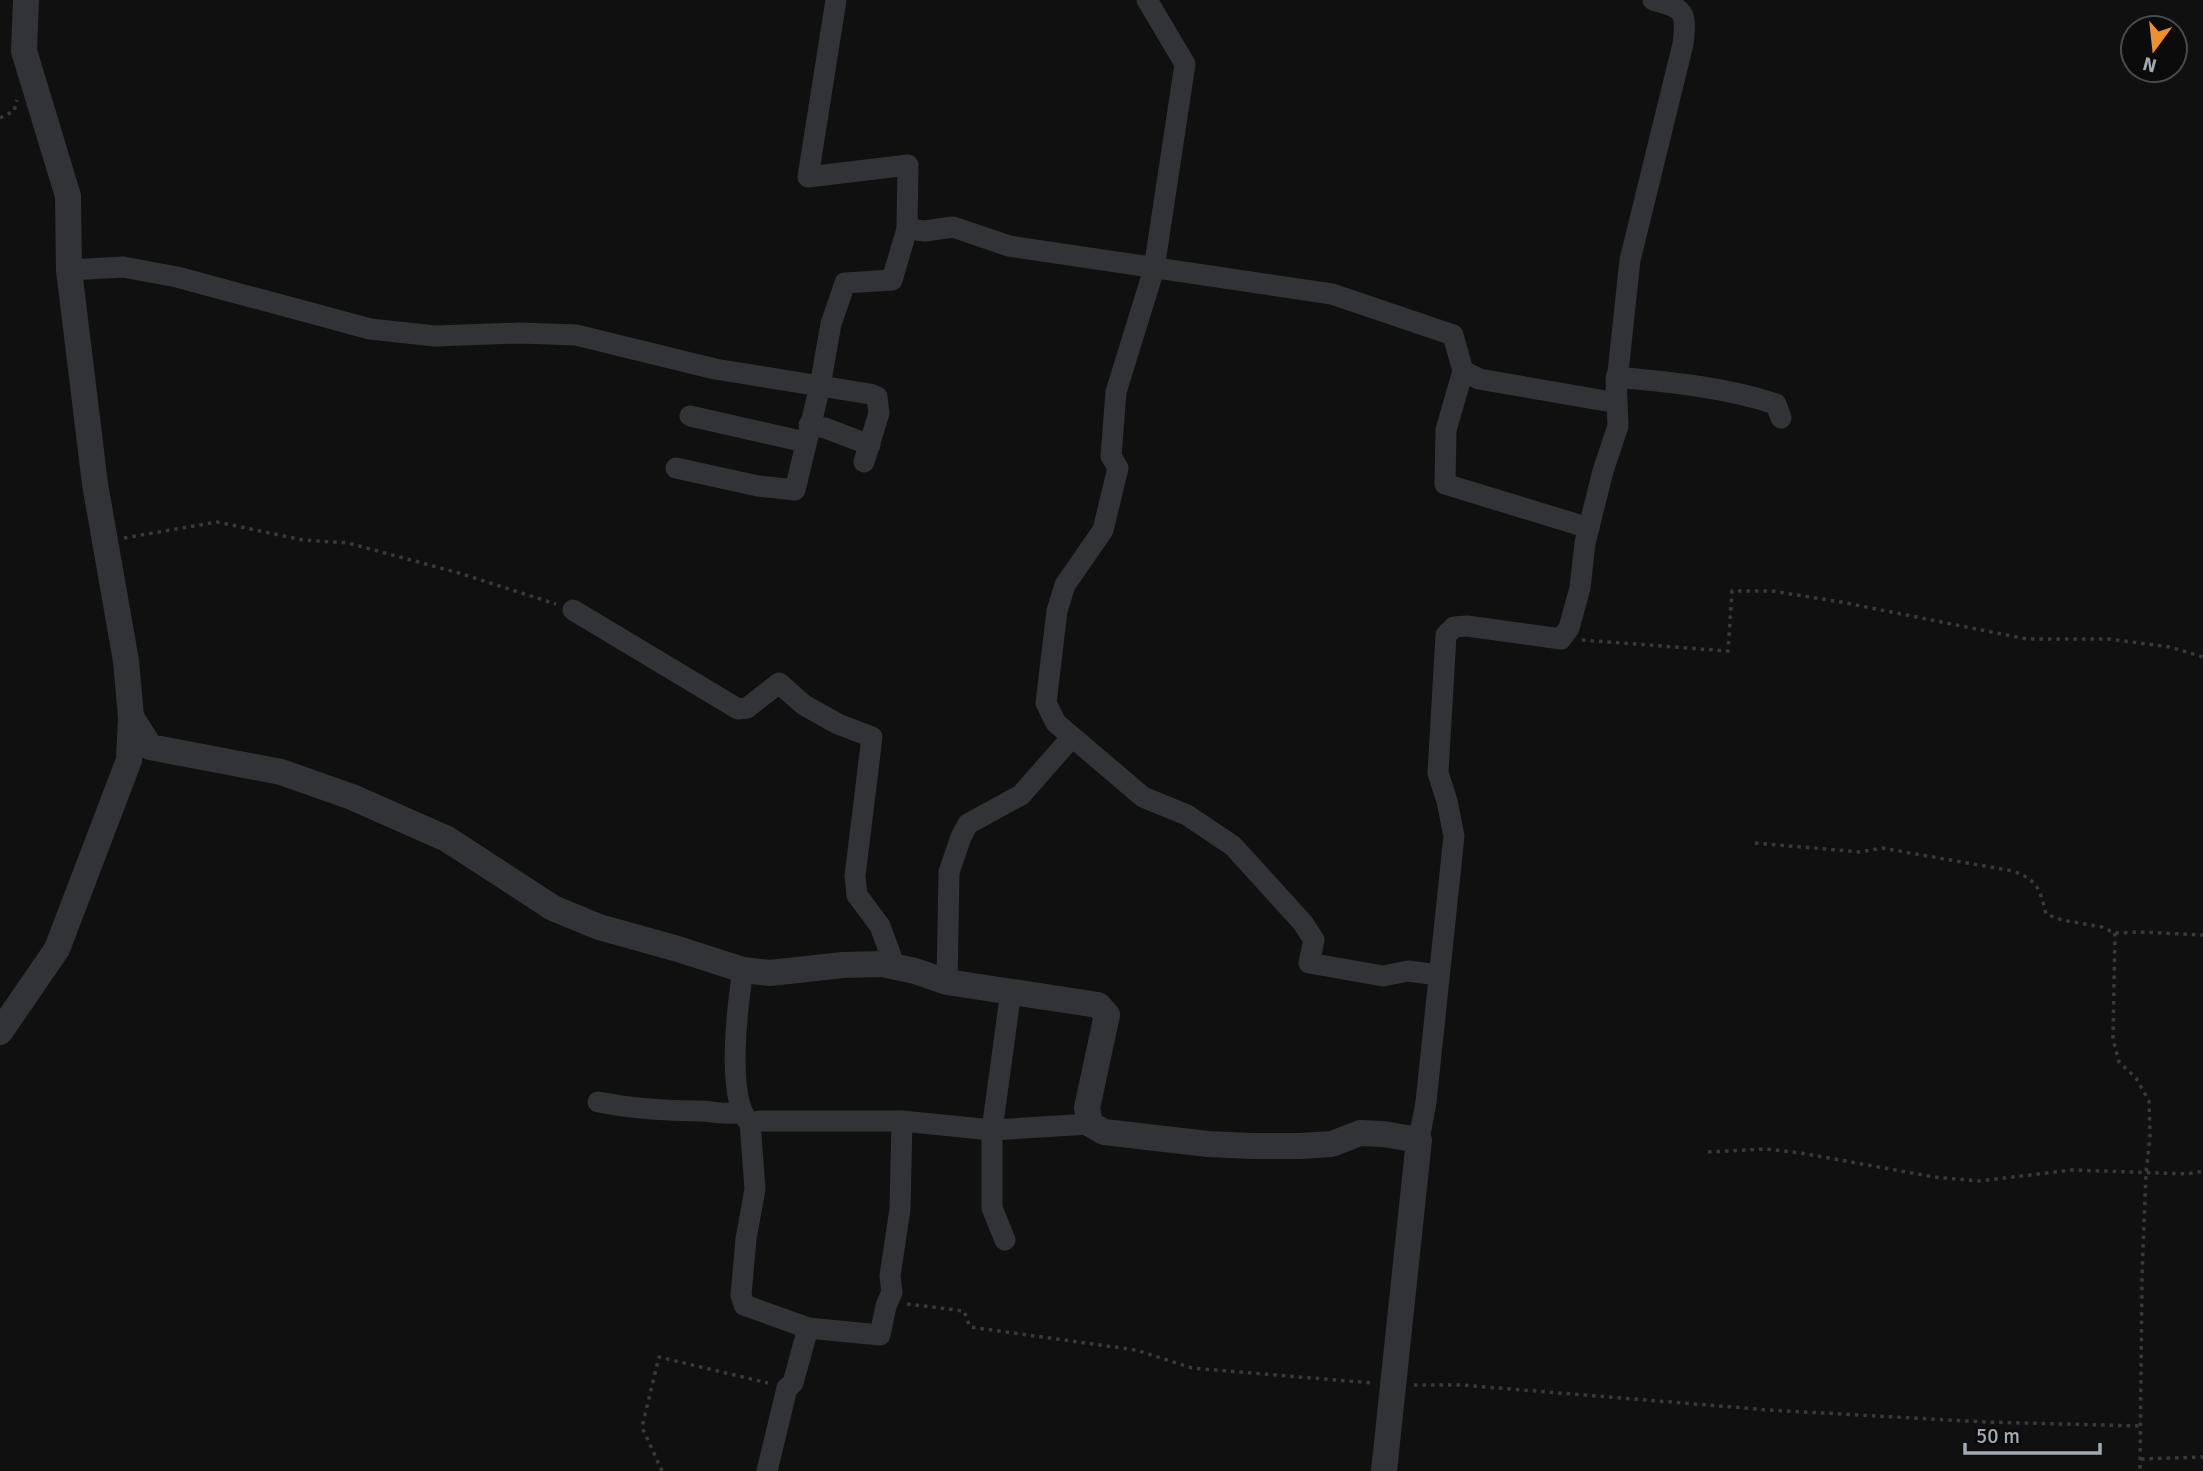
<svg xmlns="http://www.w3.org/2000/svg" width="2203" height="1471" font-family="Signika,sans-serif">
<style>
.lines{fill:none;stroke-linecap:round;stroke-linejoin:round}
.path{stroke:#373a3d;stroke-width:3.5;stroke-dasharray:3.5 5;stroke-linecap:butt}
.minor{stroke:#313336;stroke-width:21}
.tertiary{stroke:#313336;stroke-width:26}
</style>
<rect width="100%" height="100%" fill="#101011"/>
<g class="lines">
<!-- path -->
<g class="path">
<polyline points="0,118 14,111 17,100"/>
<polyline points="124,538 217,522 303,540 348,543 459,573 556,604"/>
<polyline points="1582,640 1728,651 1732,591 1772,591 1841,602 2027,639 2109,639 2170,647 2203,657"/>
<path d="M1755 843 1860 852 1882 848 2013 871C2038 880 2040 890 2046 914L2062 920 2102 927 2115 933 2140 932 2203 935"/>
<polyline points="2115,933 2113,1039 2119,1062 2136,1078 2149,1101 2150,1136 2146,1173 2142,1276 2140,1471"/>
<polyline points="1708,1152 1766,1149 1801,1153 1934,1177 1979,1181 2072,1170 2188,1174 2203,1171"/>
<polyline points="907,1304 964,1311 970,1327 1136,1350 1192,1368 1372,1383"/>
<polyline points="1414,1385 1461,1385 1769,1410 1985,1422 2141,1426"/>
<polyline points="2141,1459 2203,1457"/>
<polyline points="662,1471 642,1427 659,1357 768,1383"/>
</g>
<!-- minor -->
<g class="minor">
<polyline points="1147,0 1185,64 1154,269 1116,392 1111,456 1118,468 1103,530 1065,585 1057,611 1046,703 1056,723 1143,797 1187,815 1233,846 1303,923 1314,940 1309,963 1383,976 1408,971 1438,975"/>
<path d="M907 229 925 231 953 227 1009 246 1332 294 1453 335 1463 371 1479 379 1606 401 1615 400 1630 260 1683 44C1687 11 1684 8 1653 0"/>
<polyline points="69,270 123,267 177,277 370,329 435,336 520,333 576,335 715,369 870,394 877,397 879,413 864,462"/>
<polyline points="1463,371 1446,430 1445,484 1589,528"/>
<polyline points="690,416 805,442"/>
<polyline points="809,425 825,428 870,445"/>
<polyline points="676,468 758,486 795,490 820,386 831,324 845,283 892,280 907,229 908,165 808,177 836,0"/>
<polyline points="573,610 738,709 747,708 779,683 804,705 838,724 872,737 855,876 857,895 880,926 895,967"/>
<path d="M743 970C738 1002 725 1100 750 1123L755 1189 746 1239 741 1295 744 1305 808 1328"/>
<polyline points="947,982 949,872 961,837 968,824 1021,795 1072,737"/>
<path d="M598 1102C634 1109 662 1111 698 1111 715 1111 725 1116 742 1112"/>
<polyline points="902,1121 992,1130 1090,1124"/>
<polyline points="750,1123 760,1121 902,1121 900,1209 890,1276 892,1292 886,1306 880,1335 808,1328 793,1383 787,1388 767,1471"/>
<path d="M1419 1140 1426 1102 1454 836 1447 801 1438 773 1446 635 1454 627 1467 626 1561 639 1569 628 1580 588 1585 543 1603 471 1618 426 1616 377C1670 382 1724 387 1776 404L1781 418"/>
<polyline points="1005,1240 992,1208 992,1130 1011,991"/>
</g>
<!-- tertiary -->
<g class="tertiary">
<polyline points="131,717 150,747 281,772 352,797 447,839 553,908 599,927 678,949 743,970 770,973 843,965 882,964 915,971 947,982 1098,1005 1107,1015 1087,1108 1090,1124 1104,1132 1208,1144 1253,1146 1300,1146 1332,1144 1360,1133 1383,1134 1419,1140 1384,1471"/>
<polyline points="0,1032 57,949 129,760 131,717 126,661 95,484 69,270 68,196 24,51 26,0"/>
</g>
</g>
<!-- north arrow -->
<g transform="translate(2154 49) rotate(195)"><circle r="33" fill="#0b0b0c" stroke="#474a4e" stroke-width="2"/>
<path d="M0-5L12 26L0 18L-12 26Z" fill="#ec912d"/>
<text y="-10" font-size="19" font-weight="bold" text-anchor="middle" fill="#a2a9b2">N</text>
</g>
<!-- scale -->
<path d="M1965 1443v10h135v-10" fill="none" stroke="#a2a9b2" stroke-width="3.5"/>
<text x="1976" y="1443" font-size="21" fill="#a2a9b2" stroke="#0b0b0c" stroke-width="5" paint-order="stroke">50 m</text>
</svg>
